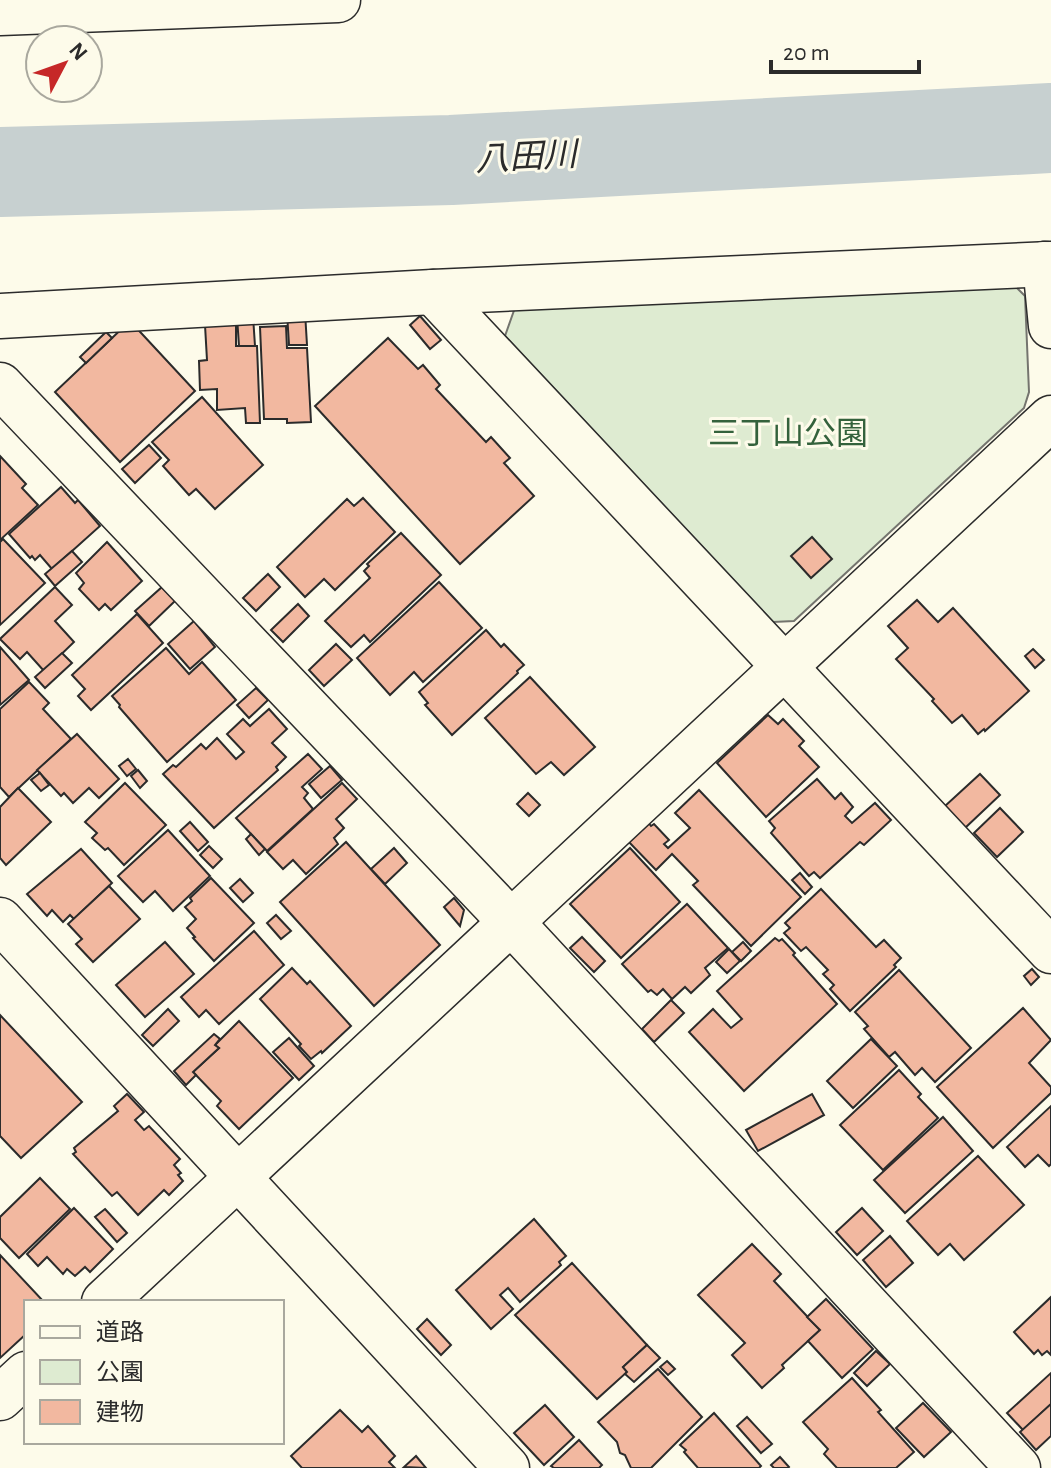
<svg xmlns="http://www.w3.org/2000/svg" width="1051" height="1468" font-family="'Alegreya Sans','Noto Sans JP',sans-serif">
<style>
.green{fill:#deebd1;stroke:#74746e;stroke-width:2}
.lines{fill:none;stroke-linecap:round;stroke-linejoin:round}
.river{stroke:#c7d0d0;stroke-width:90}
.building{fill:#f2b8a0;stroke:#2b2b2b;stroke-width:2}
.street-casing{stroke:#2b2b2b;stroke-width:47}
.street{stroke:#fdfbea;stroke-width:44}
.labels{text-anchor:middle;stroke-width:6;stroke-linejoin:round;paint-order:stroke}
.park-label{font-size:32px;fill:#34623c;stroke:#fdfbea}
.water-label{font-size:34px;font-style:italic;fill:#2b2b2b;stroke:#fdfbea}
</style>
<rect width="100%" height="100%" fill="#fdfbea"/>
<!-- green -->
<polygon class="green" points="1012,283 1025,296 1029,392 1024,408 794,621 773,622 505,336 517,302"/>
<g class="lines">
<!-- river -->
<polyline class="river" points="0,172 451,160 1051,128"/>
</g>
<!-- building -->
<g class="building">
<polygon points="305,312 307,345 289,345 287,313"/>
<polygon points="253,316 255,346 239,346 237,317"/>
<polygon points="420,316 441,340 430,349 410,325"/>
<polygon points="130,321 195,391 120,462 55,392"/>
<polygon points="236,324 236,346 257,346 260,423 246,423 245,408 217,410 217,389 200,390 199,361 207,360 205,325"/>
<polygon points="286,326 287,348 307,348 311,422 287,423 287,419 264,419 260,327"/>
<polygon points="106,332 112,338 86,363 80,357"/>
<polygon points="388,338 418,369 423,365 440,385 436,389 486,442 491,437 510,458 504,463 534,496 460,564 315,406"/>
<polygon points="202,397 263,465 215,509 196,489 189,495 163,466 169,460 152,442"/>
<polygon points="149,445 161,458 135,483 122,469"/>
<polygon points="0,456 26,484 22,488 38,505 0,540"/>
<polygon points="61,487 75,503 78,500 100,526 52,569 40,555 35,560 32,556 30,558 9,534"/>
<polygon points="363,498 395,532 335,590 324,579 305,597 277,567 347,499 354,506"/>
<polygon points="401,533 441,575 370,642 364,635 351,647 325,621 370,578 364,571 369,566 367,564"/>
<polygon points="812,537 832,559 811,578 791,556"/>
<polygon points="3,539 45,583 0,625 0,542"/>
<polygon points="107,542 142,581 111,610 105,604 99,610 79,589 84,583 76,573"/>
<polygon points="72,551 82,562 55,586 45,574"/>
<polygon points="268,574 280,587 256,611 243,598"/>
<polygon points="439,582 482,628 423,682 414,672 390,695 357,658"/>
<polygon points="55,587 72,605 55,621 74,642 44,671 27,652 20,659 0,639"/>
<polygon points="162,587 175,601 149,626 135,611"/>
<polygon points="917,600 938,622 953,608 1029,691 985,731 984,729 978,734 962,715 952,723 932,701 934,699 896,659 908,648 888,626"/>
<polygon points="298,604 309,616 283,642 271,630"/>
<polygon points="137,614 163,643 91,710 78,696 85,689 72,675"/>
<polygon points="194,621 215,647 190,669 168,644"/>
<polygon points="486,630 501,647 504,644 524,665 517,671 518,673 452,735 425,705 428,703 419,692"/>
<polygon points="336,644 352,660 324,686 309,670"/>
<polygon points="0,647 29,680 0,705"/>
<polygon points="166,648 189,674 202,662 236,700 167,762 119,707 120,705 112,696"/>
<polygon points="1033,649 1044,660 1035,668 1025,656"/>
<polygon points="62,653 72,663 45,688 35,677"/>
<polygon points="530,677 595,747 564,775 551,762 536,774 485,718"/>
<polygon points="29,682 49,703 43,709 71,739 9,797 0,787 0,709"/>
<polygon points="256,688 268,700 249,718 237,705"/>
<polygon points="269,709 287,729 272,743 286,757 276,767 278,770 214,828 163,774 173,765 176,767 201,744 206,749 217,738 236,759 244,752 227,734 243,719 250,726"/>
<polygon points="768,715 778,724 783,719 804,741 799,746 819,767 766,817 717,763"/>
<polygon points="77,734 119,779 99,798 89,788 73,803 64,793 61,796 37,770"/>
<polygon points="308,754 322,769 302,787 308,793 304,798 313,809 267,851 236,818"/>
<polygon points="128,759 136,769 127,776 119,766"/>
<polygon points="330,766 342,780 321,798 309,784"/>
<polygon points="138,770 147,781 140,788 131,776"/>
<polygon points="40,773 49,785 41,791 31,780"/>
<polygon points="980,774 1000,795 965,828 945,806"/>
<polygon points="817,779 835,799 841,793 853,807 845,816 852,823 875,803 891,820 864,845 860,842 820,878 814,872 809,876 771,833 775,828 769,821"/>
<polygon points="125,783 166,825 124,865 108,848 105,850 92,838 97,833 85,822"/>
<polygon points="342,783 357,799 336,819 344,828 334,838 338,844 306,874 293,860 283,869 267,852"/>
<polygon points="18,788 51,822 6,865 0,858 0,807"/>
<polygon points="699,790 801,897 751,946 693,885 698,881 672,854 656,870 627,840 647,821 651,826 654,824 669,840 664,844 668,848 690,828 675,813"/>
<polygon points="528,793 540,805 529,816 517,804"/>
<polygon points="1000,808 1023,832 997,857 974,833"/>
<polygon points="190,822 208,842 198,851 180,831"/>
<polygon points="168,830 210,876 173,911 155,891 143,902 118,876"/>
<polygon points="251,834 265,849 259,855 246,839"/>
<polygon points="346,842 440,945 374,1006 280,902"/>
<polygon points="209,846 222,859 213,868 200,855"/>
<polygon points="394,848 407,863 385,884 371,869"/>
<polygon points="630,848 680,902 621,958 570,904"/>
<polygon points="81,849 112,883 74,919 70,915 63,922 52,910 47,916 27,894"/>
<polygon points="800,873 812,887 805,894 792,880"/>
<polygon points="211,878 254,923 214,961 193,938 195,937 187,928 196,919 185,907 192,901 190,898"/>
<polygon points="240,879 253,893 243,902 230,888"/>
<polygon points="109,886 140,919 93,962 76,944 82,939 68,924"/>
<polygon points="821,889 876,947 884,940 901,958 894,965 896,967 850,1011 830,989 834,985 823,974 828,970 806,947 801,951 784,933 790,928 785,923"/>
<polygon points="454,898 464,910 460,926 444,907"/>
<polygon points="687,904 728,948 705,968 710,975 691,993 685,987 672,999 663,989 657,995 651,990 648,992 622,964"/>
<polygon points="276,915 291,931 281,939 267,923"/>
<polygon points="254,931 284,965 219,1024 206,1010 199,1017 181,997"/>
<polygon points="582,937 605,961 594,972 570,948"/>
<polygon points="775,938 779,941 782,939 795,953 793,955 837,1004 744,1091 689,1032 713,1009 731,1028 742,1019 717,991"/>
<polygon points="165,942 194,974 145,1017 116,985"/>
<polygon points="743,942 751,951 741,961 732,952"/>
<polygon points="729,949 740,961 727,973 716,962"/>
<polygon points="292,968 307,984 310,981 351,1026 322,1053 321,1051 311,1059 299,1046 301,1044 260,999"/>
<polygon points="1032,969 1039,977 1031,985 1024,976"/>
<polygon points="899,970 971,1048 935,1082 922,1068 915,1075 895,1052 889,1057 864,1029 868,1026 855,1012"/>
<polygon points="671,1000 684,1013 654,1042 642,1029"/>
<polygon points="1023,1008 1051,1040 1029,1063 1051,1087 1051,1093 993,1148 937,1087"/>
<polygon points="168,1009 179,1021 153,1046 142,1035"/>
<polygon points="0,1015 82,1102 21,1158 0,1136"/>
<polygon points="239,1021 293,1078 239,1129 217,1106 221,1101 193,1072 219,1048 215,1045"/>
<polygon points="214,1034 220,1039 215,1045 219,1048 193,1072 196,1075 186,1085 174,1071"/>
<polygon points="289,1038 314,1066 299,1080 273,1052"/>
<polygon points="871,1039 897,1066 853,1108 827,1081"/>
<polygon points="899,1070 921,1094 918,1097 938,1118 883,1170 840,1125"/>
<polygon points="127,1094 144,1112 135,1120 144,1130 149,1126 180,1159 174,1165 181,1173 178,1175 183,1181 169,1195 164,1190 138,1215 117,1192 112,1196 73,1154 76,1152 74,1148 118,1111 114,1106"/>
<polygon points="812,1094 824,1115 758,1151 746,1130"/>
<polygon points="1051,1106 1051,1164 1049,1166 1038,1155 1025,1167 1007,1147"/>
<polygon points="943,1117 973,1151 905,1213 874,1180"/>
<polygon points="978,1156 1024,1205 964,1260 950,1244 938,1255 907,1221"/>
<polygon points="40,1178 70,1209 19,1258 0,1238 0,1217"/>
<polygon points="74,1208 113,1249 90,1272 85,1267 75,1276 67,1269 63,1274 47,1257 38,1266 27,1254"/>
<polygon points="862,1208 883,1231 857,1255 836,1232"/>
<polygon points="105,1209 127,1233 117,1242 95,1217"/>
<polygon points="534,1219 566,1256 559,1262 561,1265 520,1302 508,1288 500,1295 513,1309 491,1329 456,1290"/>
<polygon points="890,1236 913,1263 886,1287 863,1260"/>
<polygon points="752,1244 781,1274 774,1281 820,1330 782,1365 784,1368 762,1388 732,1355 745,1343 698,1295"/>
<polygon points="0,1255 44,1302 26,1302 26,1334 0,1358"/>
<polygon points="572,1263 647,1345 623,1367 627,1372 597,1399 515,1315"/>
<polygon points="1051,1297 1051,1355 1047,1351 1042,1355 1038,1350 1034,1354 1014,1332"/>
<polygon points="826,1299 873,1349 842,1378 808,1341 820,1330 807,1317"/>
<polygon points="427,1319 451,1345 441,1355 417,1329"/>
<polygon points="647,1345 660,1358 634,1382 625,1374 627,1372 623,1367"/>
<polygon points="876,1351 890,1364 867,1386 854,1373"/>
<polygon points="667,1361 675,1369 668,1375 660,1367"/>
<polygon points="658,1369 702,1417 651,1468 631,1468 625,1455 620,1453 617,1442 598,1422"/>
<polygon points="1051,1373 1051,1404 1023,1430 1007,1413"/>
<polygon points="852,1378 881,1410 878,1412 914,1452 896,1468 837,1468 824,1454 828,1449 803,1422"/>
<polygon points="923,1403 951,1432 924,1457 896,1428"/>
<polygon points="1051,1404 1051,1436 1036,1450 1020,1432"/>
<polygon points="545,1405 574,1437 544,1465 514,1433"/>
<polygon points="340,1410 362,1432 368,1426 395,1456 389,1462 395,1468 302,1468 291,1456"/>
<polygon points="714,1413 761,1466 759,1468 698,1468 684,1452 686,1450 680,1445"/>
<polygon points="747,1417 772,1444 761,1453 737,1426"/>
<polygon points="579,1440 602,1465 599,1468 554,1468 551,1466"/>
<polygon points="416,1456 426,1468 404,1467"/>
<polygon points="780,1457 789,1467 788,1468 774,1468 771,1465"/>
</g>
<g class="lines">
<defs>
<g id="street">
<polyline points="0,13 338,0"/>
<polyline points="1045,264 1051,326"/>
<polyline points="433,292 1051,951"/>
<polyline points="0,316 433,292 1051,264"/>
<polyline points="0,385 511,922 1018,1468"/>
<polyline points="0,920 507,1468"/>
<polyline points="104,1302 1051,418"/>
<polyline points="0,1398 26,1374"/>
</g>
</defs>
<!-- street casing -->
<use href="#street" class="street-casing"/>
<!-- street -->
<use href="#street" class="street"/>
</g>
<g class="labels">
<!-- park labels -->
<g class="park-label">
<text x="788" y="444">三丁山公園</text>
</g>
<!-- water labels -->
<g class="water-label">
<text transform="translate(526 156) rotate(-3)" y="12">八田川</text>
</g>
</g>
<!-- legend -->
<rect x="24" y="1300" width="260" height="144" fill="#fdfbea" stroke="#a9a89e" stroke-width="2"/>
<rect x="40" y="1326" width="40" height="12" fill="#fdfbea" stroke="#a9a89e" stroke-width="2"/>
<text x="96" y="1340" font-size="24" fill="#2b2b2b">道路</text>
<rect x="40" y="1360" width="40" height="24" fill="#deebd1" stroke="#a9a89e" stroke-width="2"/>
<text x="96" y="1380" font-size="24" fill="#2b2b2b">公園</text>
<rect x="40" y="1400" width="40" height="24" fill="#f2b8a0" stroke="#a9a89e" stroke-width="2"/>
<text x="96" y="1420" font-size="24" fill="#2b2b2b">建物</text>
<!-- north arrow -->
<g transform="translate(64 64) rotate(49)"><circle r="38" fill="#fdfbea" stroke="#a9a89e" stroke-width="2"/>
<path d="M0-6L14 30L0 20L-14 30Z" fill="#c62828"/>
<text y="-12" font-size="22" font-weight="bold" text-anchor="middle" fill="#2b2b2b">N</text>
</g>
<!-- scale -->
<path d="M771 60v12h148v-12" fill="none" stroke="#2b2b2b" stroke-width="4"/>
<text x="783" y="60" font-size="24" fill="#2b2b2b" stroke="#fdfbea" stroke-width="6" paint-order="stroke">20 m</text>
</svg>
